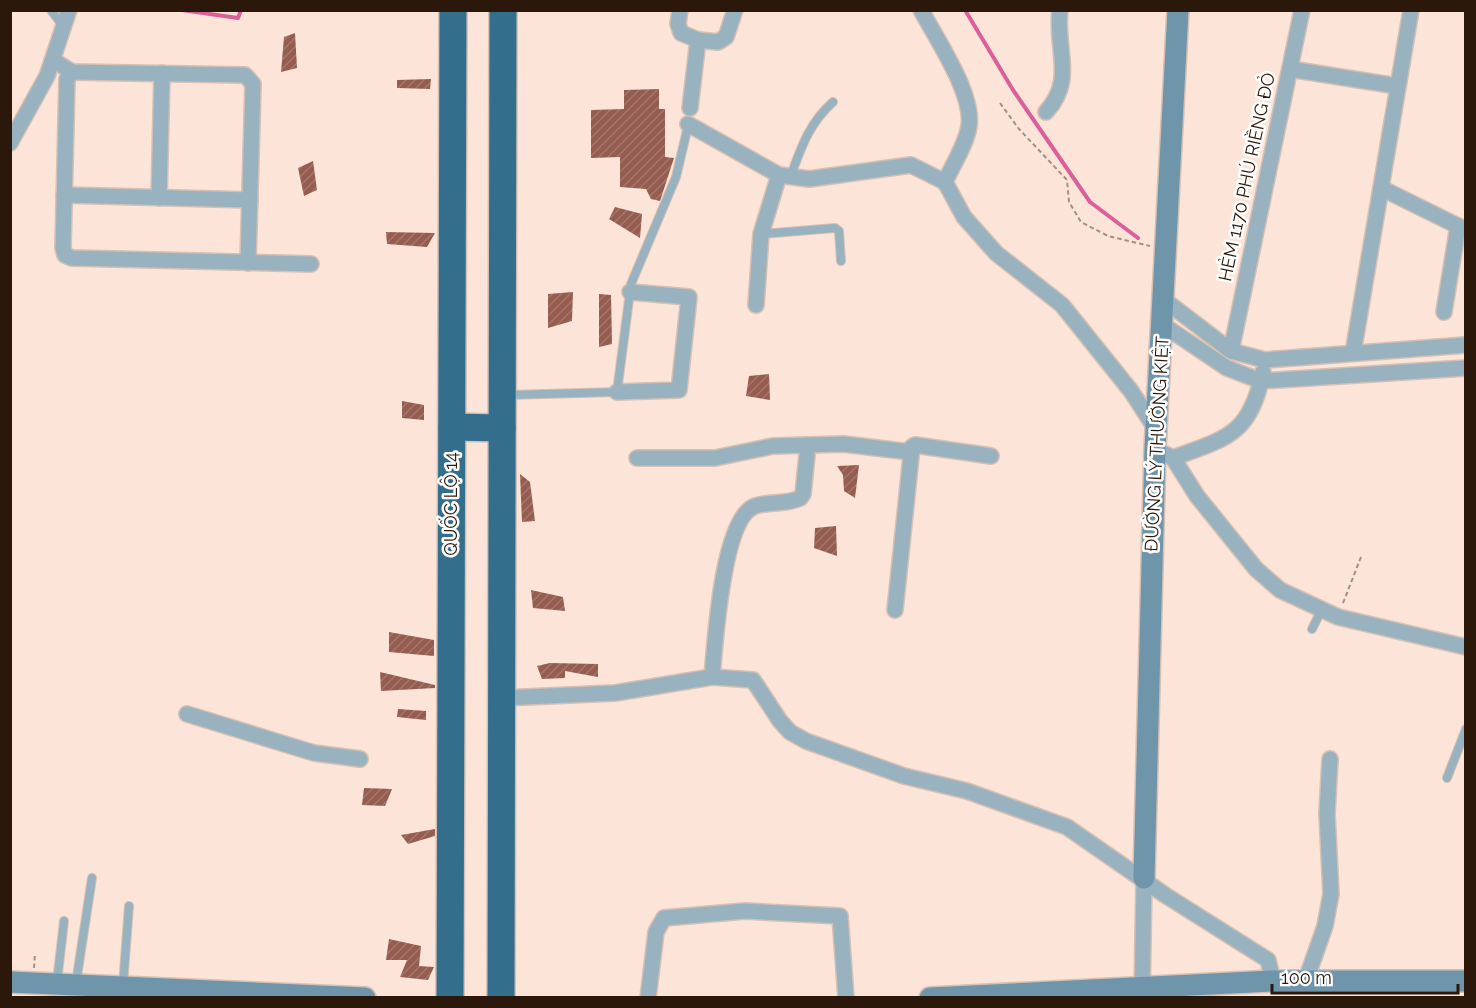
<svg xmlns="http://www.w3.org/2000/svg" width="1476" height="1008" font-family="Raleway,sans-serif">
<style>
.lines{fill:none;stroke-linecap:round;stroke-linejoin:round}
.stream{stroke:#da609a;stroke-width:4}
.building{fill:url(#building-hatch)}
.lane-casing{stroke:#d6c0b3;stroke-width:10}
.street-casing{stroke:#d6c0b3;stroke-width:18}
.secondary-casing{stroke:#d6c0b3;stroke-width:24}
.highway-casing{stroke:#d6c0b3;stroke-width:30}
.path{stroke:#a58f82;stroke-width:2;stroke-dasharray:4.5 3;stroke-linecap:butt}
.lane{stroke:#98b2c0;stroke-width:8}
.street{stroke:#98b2c0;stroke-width:15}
.secondary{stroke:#6f95ab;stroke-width:21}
.highway{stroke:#336f8d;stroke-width:27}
.labels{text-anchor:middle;stroke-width:5;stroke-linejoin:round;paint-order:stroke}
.street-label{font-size:18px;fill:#2b180b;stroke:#fff}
</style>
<defs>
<pattern id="building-hatch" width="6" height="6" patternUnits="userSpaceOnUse" patternTransform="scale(1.5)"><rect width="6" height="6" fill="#955c4f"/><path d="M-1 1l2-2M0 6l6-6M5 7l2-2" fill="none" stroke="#a2786e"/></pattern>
</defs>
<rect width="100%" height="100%" fill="#fce5d8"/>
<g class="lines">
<!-- stream -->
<g class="stream">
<polyline points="182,10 238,18 241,10"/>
<polyline points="965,10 1013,90 1090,202 1138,238"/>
</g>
</g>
<!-- building -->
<g class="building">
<polygon points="295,33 297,68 281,72 284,37"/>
<polygon points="431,79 430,89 397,88 397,80"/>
<polygon points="659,89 659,109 665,109 665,157 674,158 660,201 651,199 646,189 620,187 620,157 591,158 591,110 624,109 624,90"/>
<polygon points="313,161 317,190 304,196 298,168"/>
<polygon points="615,207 642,214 640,238 609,219"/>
<polygon points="386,232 435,233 427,247 387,244"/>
<polygon points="573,292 572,321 548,328 548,294"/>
<polygon points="599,294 611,295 612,344 599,347"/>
<polygon points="769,374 770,400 746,396 749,376"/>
<polygon points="402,401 424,405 424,420 402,418"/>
<polygon points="859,465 855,498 844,491 843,475 837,466"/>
<polygon points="520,474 530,482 535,521 522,522"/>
<polygon points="836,526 837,556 814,548 815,528"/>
<polygon points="531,590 563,597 565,611 533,608"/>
<polygon points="389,632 434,640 434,656 389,652"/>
<polygon points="550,663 598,664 598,677 565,671 565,678 542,679 537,666"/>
<polygon points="380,672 435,685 435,688 381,691"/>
<polygon points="398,709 426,711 426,720 397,717"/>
<polygon points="364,788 392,789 385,806 362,805"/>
<polygon points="435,829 435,836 408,844 401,835"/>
<polygon points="389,939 421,946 419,966 434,967 428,980 400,977 407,960 386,960"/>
</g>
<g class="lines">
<defs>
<g id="lane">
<polyline points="51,10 63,26"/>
<path d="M790 178C801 148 809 123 833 102"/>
<polyline points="761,234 835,228 839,231 841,261"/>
<polyline points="506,395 617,392 631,284 676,177 689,122"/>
<polyline points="1312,629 1321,611"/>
<polyline points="1447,778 1466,729"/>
<polyline points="57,982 64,921"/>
<polyline points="76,983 92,878"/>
<polyline points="123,985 129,906"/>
</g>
<g id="street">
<polyline points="680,10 678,24 681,33 698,40"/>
<path d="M921 10C936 38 974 94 969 126 966 145 953 164 945 182L964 217 996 253 1062 305 1131 391 1157 431"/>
<polyline points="53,60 72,72 245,75 253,84 248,263"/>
<polyline points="1290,69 1397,86"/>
<polyline points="72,72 67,79 63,248 65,255 72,258 311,264"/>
<polyline points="690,108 698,40 718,42 726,37 735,10"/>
<path d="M1046 112C1076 79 1055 50 1060 10"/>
<polyline points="688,124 779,175 809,179 911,165 945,182"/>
<polyline points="10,143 47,76 69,10"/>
<polyline points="1381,188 1466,230"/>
<polyline points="64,195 250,200"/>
<polyline points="159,198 162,73"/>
<polyline points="1163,299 1231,351 1265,360 1466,345"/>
<polyline points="756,305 761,234 779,175"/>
<polyline points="1444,312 1458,226"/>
<polyline points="1163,325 1227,368 1261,381 1466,368"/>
<polyline points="1231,351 1302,10"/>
<polyline points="1353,353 1411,10"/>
<polyline points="617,392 679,390 689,297 630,292"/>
<polyline points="1155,449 1173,458 1197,496 1256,569 1280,590 1338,617 1466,647"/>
<path d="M910 452 844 444 808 445 803 494 800 498C786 505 769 501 755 506 722 518 715 644 712 677L753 680 780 721 790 732 806 741 904 776 967 791 1067 827 1165 895 1268 960 1273 981"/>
<polyline points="637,458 715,458 773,446 808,445"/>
<path d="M1173 458C1227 438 1250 435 1263 372"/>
<polyline points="895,610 912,447 915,445 991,456"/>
<polyline points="501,698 615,693 712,677"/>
<polyline points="187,714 314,753 360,759"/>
<polyline points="1305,983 1325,926 1331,894 1327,814 1330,759"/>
<polyline points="648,998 656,932 664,918 745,911 840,916 846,998"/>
<polyline points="1142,998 1144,878"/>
</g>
<g id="secondary">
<polyline points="1144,878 1155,449 1178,10"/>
<polyline points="10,982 365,998"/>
<polyline points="930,998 1273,981 1466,981"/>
</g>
<g id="highway">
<polyline points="452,427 502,428"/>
<polyline points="450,998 453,10"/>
<polyline points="501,998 503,10"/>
</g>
</defs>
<!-- lane casing -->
<use href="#lane" class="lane-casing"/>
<!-- street casing -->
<use href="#street" class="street-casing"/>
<!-- secondary casing -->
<use href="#secondary" class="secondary-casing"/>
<!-- highway casing -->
<use href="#highway" class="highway-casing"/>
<!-- path -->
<g class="path">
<polyline points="1000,103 1019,129 1067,180 1069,202 1081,222 1108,236 1150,246"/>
<polyline points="1343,603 1361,557"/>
<polyline points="34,968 35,953"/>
</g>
<!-- lane -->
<use href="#lane" class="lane"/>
<!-- street -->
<use href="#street" class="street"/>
<!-- secondary -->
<use href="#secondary" class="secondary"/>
<!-- highway -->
<use href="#highway" class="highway"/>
</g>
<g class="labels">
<!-- street labels -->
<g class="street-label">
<text transform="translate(1247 177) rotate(-78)" y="6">HẺM 1170 PHÚ RIỀNG ĐỎ</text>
<text transform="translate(1157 444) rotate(-87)" y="6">ĐƯỜNG LÝ THƯỜNG KIỆT</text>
<text transform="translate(451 504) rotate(-90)" y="6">QUỐC LỘ 14</text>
</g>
</g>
<!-- border -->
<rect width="1476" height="1008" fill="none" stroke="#2b180b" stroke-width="24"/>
<!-- scale -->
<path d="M1272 984v9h186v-9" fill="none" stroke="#2b180b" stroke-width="3"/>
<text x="1281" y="984" font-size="18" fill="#2b180b" stroke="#ffffff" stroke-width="4.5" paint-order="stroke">100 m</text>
</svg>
